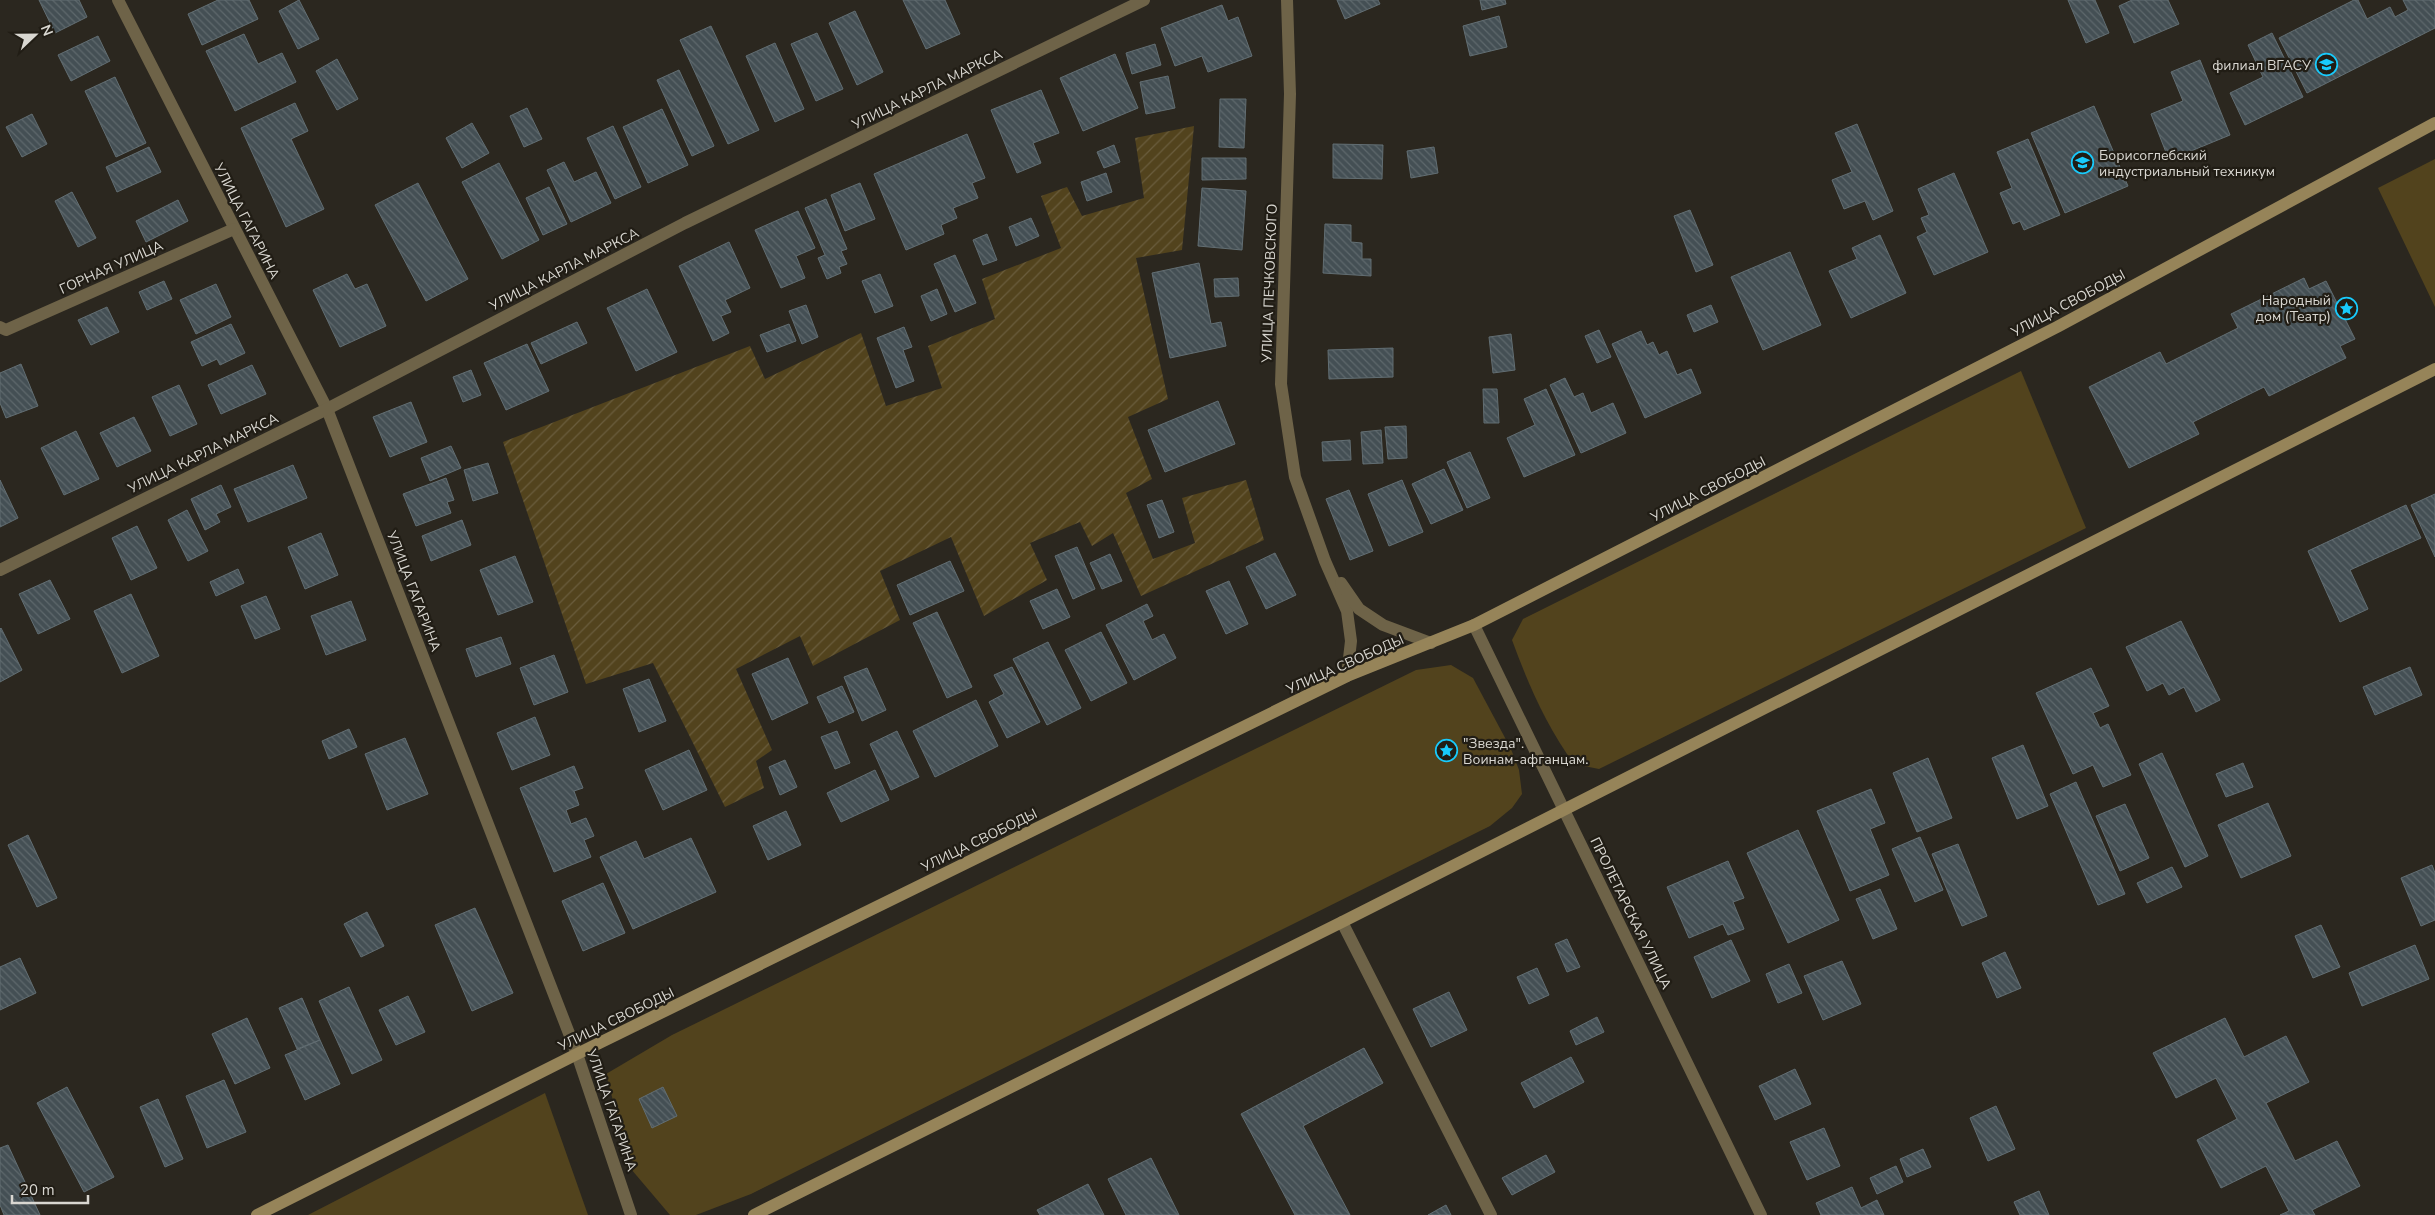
<svg xmlns="http://www.w3.org/2000/svg" width="2435" height="1215" font-family="'Nunito Sans',sans-serif">
<style>
.park{fill:#52431d}
.garden{fill:url(#garden-furrows)}
.building{fill:url(#building-back-hatch);stroke:#626e73}
.lines{fill:none;stroke-linecap:round;stroke-linejoin:round}
.service{stroke:#6e6348;stroke-width:12}
.minor{stroke:#6e6348;stroke-width:12}
.tertiary{stroke:#6e6348;stroke-width:12}
.secondary{stroke:#968459;stroke-width:12}
.labels{text-anchor:middle;stroke-width:4.5;stroke-linejoin:round;paint-order:stroke}
.poi-label{font-size:14px;fill:#d9d7d1;stroke:#211d15;text-anchor:end}
.street-label{font-size:14px;fill:#d9d7d1;stroke:#211d15}
</style>
<defs>
<pattern id="garden-furrows" width="10" height="10" patternUnits="userSpaceOnUse" patternTransform="scale(1.25)"><rect width="10" height="10" fill="#52431d"/><path d="M-1 1l2-2M0 10L10 0M9 11l2-2" fill="none" stroke="#6a5d3d"/></pattern>
<pattern id="building-back-hatch" width="6" height="6" patternUnits="userSpaceOnUse" patternTransform="scale(1.25)"><rect width="6" height="6" fill="#444f54"/><path d="M-1 5l2 2M0 0l6 6M5-1l2 2" fill="none" stroke="#5e686c"/></pattern>
</defs>
<rect width="100%" height="100%" fill="#2b271f"/>
<!-- park -->
<g class="park">
<polygon points="2435,159 2435,307 2378,188"/>
<path d="M2021 371 2086 528 1599 769 1574 764C1547 727 1528 684 1512 640L1523 619Z"/>
<polygon points="1451,665 1473,678 1511,749 1519,770 1522,794 1512,808 1490,826 751,1194 696,1215 670,1215 631,1169 606,1074 672,1035 1416,670"/>
<polygon points="545,1093 588,1215 308,1215"/>
</g>
<!-- garden -->
<polygon class="garden" points="1194,126 1182,250 1136,258 1168,399 1128,417 1152,479 1126,493 1153,559 1195,543 1182,498 1246,480 1264,540 1141,596 1113,533 1092,546 1080,522 1030,543 1047,580 984,616 951,537 880,571 900,620 813,666 800,636 736,669 772,750 756,761 764,788 725,807 653,663 586,684 503,442 750,346 765,379 861,333 886,406 942,388 928,346 995,319 982,279 1061,248 1041,196 1067,187 1082,216 1144,198 1135,138"/>
<!-- building -->
<g class="building">
<polygon points="39,0 79,0 87,17 55,33"/>
<polygon points="218,0 249,0 258,19 202,45 188,14"/>
<polygon points="299,0 319,39 298,49 279,11"/>
<polygon points="903,0 945,0 960,34 926,49"/>
<polygon points="1337,0 1378,0 1380,4 1345,19"/>
<polygon points="1480,0 1505,0 1506,4 1482,10"/>
<polygon points="2068,0 2095,0 2109,33 2086,43"/>
<polygon points="2132,0 2168,0 2179,24 2134,43 2119,6"/>
<polygon points="2354,0 2358,0 2367,19 2390,7 2395,17 2408,10 2403,0 2435,0 2435,28 2307,93 2279,38"/>
<polygon points="1222,5 1228,21 1238,17 1252,56 1208,72 1202,56 1175,66 1161,28"/>
<polygon points="855,11 883,72 857,85 829,23"/>
<polygon points="1499,16 1507,47 1470,56 1463,26"/>
<polygon points="711,26 759,130 728,144 680,40"/>
<polygon points="817,33 843,89 816,101 791,44"/>
<polygon points="2272,33 2303,97 2245,125 2230,93 2263,77 2248,45"/>
<polygon points="244,34 258,64 282,53 296,82 235,111 206,51"/>
<polygon points="98,36 110,61 71,81 58,55"/>
<polygon points="775,43 804,109 775,122 746,56"/>
<polygon points="1155,44 1161,65 1132,74 1126,53"/>
<polygon points="1115,54 1138,108 1083,131 1060,78"/>
<polygon points="337,59 358,99 337,110 316,71"/>
<polygon points="2200,60 2230,135 2169,160 2151,114 2183,101 2171,72"/>
<polygon points="679,70 714,146 692,156 657,80"/>
<polygon points="1168,76 1175,108 1146,114 1140,82"/>
<polygon points="115,77 146,143 116,157 85,91"/>
<polygon points="1041,90 1059,133 1033,143 1041,163 1017,173 991,110"/>
<polygon points="1220,99 1246,99 1244,148 1219,147"/>
<polygon points="295,103 308,131 291,139 324,209 286,227 241,128"/>
<polygon points="2094,106 2128,186 2065,213 2031,133"/>
<polygon points="527,108 542,139 524,147 510,116"/>
<polygon points="662,109 688,165 648,183 623,127"/>
<polygon points="32,114 47,144 22,157 6,127"/>
<polygon points="472,123 489,153 462,168 446,138"/>
<polygon points="1857,124 1893,211 1873,220 1865,201 1844,209 1832,180 1852,172 1835,133"/>
<polygon points="613,126 641,187 615,199 587,138"/>
<polygon points="967,134 985,178 972,183 978,198 953,208 957,218 941,225 944,234 906,250 874,174"/>
<polygon points="2028,139 2060,215 2024,230 2020,221 2013,224 2000,193 2012,188 1997,152"/>
<polygon points="1333,144 1383,145 1382,179 1333,178"/>
<polygon points="1114,145 1120,162 1104,168 1097,152"/>
<polygon points="149,147 161,172 117,192 106,167"/>
<polygon points="1434,147 1438,173 1411,178 1407,151"/>
<polygon points="1202,158 1246,158 1246,179 1202,180"/>
<polygon points="564,162 574,182 596,172 611,203 571,222 547,170"/>
<polygon points="499,163 539,240 502,259 462,182"/>
<polygon points="1106,173 1112,192 1087,201 1081,182"/>
<polygon points="1954,173 1988,252 1934,275 1917,237 1927,232 1921,218 1929,215 1918,189"/>
<polygon points="418,183 468,279 426,301 375,205"/>
<polygon points="860,183 875,219 845,231 831,195"/>
<polygon points="549,187 567,224 543,235 526,198"/>
<polygon points="1202,188 1246,191 1242,250 1198,246"/>
<polygon points="72,192 96,238 78,247 55,201"/>
<polygon points="826,199 847,249 841,251 847,264 839,267 841,273 827,279 818,258 825,255 805,208"/>
<polygon points="178,200 188,221 146,242 136,221"/>
<polygon points="1690,210 1713,265 1696,272 1674,216"/>
<polygon points="798,211 815,248 796,256 805,278 781,288 755,230"/>
<polygon points="1031,218 1039,236 1016,246 1009,227"/>
<polygon points="1325,224 1351,225 1351,242 1362,243 1362,259 1371,259 1371,276 1323,273"/>
<polygon points="987,234 997,260 983,265 973,240"/>
<polygon points="1880,235 1906,293 1851,318 1829,271 1857,259 1852,248"/>
<polygon points="729,242 750,288 725,300 731,312 721,316 729,333 713,341 679,266"/>
<polygon points="1790,252 1821,325 1763,350 1731,277"/>
<polygon points="955,255 976,303 955,312 934,264"/>
<polygon points="1199,263 1211,324 1221,322 1226,346 1170,358 1152,273"/>
<polygon points="347,274 355,289 367,284 386,326 340,347 313,290"/>
<polygon points="880,274 893,306 875,313 862,281"/>
<polygon points="1238,278 1239,296 1215,297 1214,279"/>
<polygon points="2304,278 2309,289 2326,281 2355,339 2340,346 2346,358 2269,396 2264,387 2193,422 2199,434 2129,468 2089,387 2160,352 2166,364 2238,328 2231,314"/>
<polygon points="164,281 172,299 147,310 139,292"/>
<polygon points="216,284 231,317 196,334 180,300"/>
<polygon points="647,289 677,352 636,371 607,308"/>
<polygon points="937,289 947,314 931,321 921,296"/>
<polygon points="806,305 818,337 802,344 789,311"/>
<polygon points="1711,305 1718,322 1694,332 1687,315"/>
<polygon points="107,307 119,332 91,345 78,320"/>
<polygon points="577,322 587,343 541,364 531,343"/>
<polygon points="231,324 245,353 220,365 217,359 202,366 191,342"/>
<polygon points="789,324 796,341 767,352 760,335"/>
<polygon points="904,327 912,347 903,350 914,381 896,388 877,338"/>
<polygon points="1599,330 1611,357 1597,363 1585,336"/>
<polygon points="1641,331 1647,345 1653,342 1659,355 1667,351 1677,375 1691,369 1701,393 1645,418 1612,344"/>
<polygon points="1511,334 1515,370 1493,373 1489,337"/>
<polygon points="527,344 549,391 506,410 484,363"/>
<polygon points="1393,348 1393,377 1329,379 1328,350"/>
<polygon points="21,364 38,406 6,418 0,403 0,373"/>
<polygon points="252,365 266,394 221,414 208,385"/>
<polygon points="471,370 481,395 463,402 453,377"/>
<polygon points="1565,378 1574,397 1583,393 1591,413 1613,403 1626,433 1581,453 1550,385"/>
<polygon points="179,385 197,424 170,436 152,397"/>
<polygon points="1483,389 1497,389 1499,423 1484,423"/>
<polygon points="1546,389 1575,455 1524,477 1507,438 1535,425 1524,399"/>
<polygon points="1218,401 1235,444 1165,472 1148,430"/>
<polygon points="411,402 427,442 390,457 373,417"/>
<polygon points="134,417 151,451 117,467 100,433"/>
<polygon points="1406,426 1407,458 1388,459 1385,427"/>
<polygon points="1381,430 1383,463 1363,464 1361,432"/>
<polygon points="76,431 99,479 64,495 41,448"/>
<polygon points="1350,440 1351,460 1323,461 1322,442"/>
<polygon points="451,446 461,468 430,481 421,458"/>
<polygon points="1470,452 1490,498 1467,508 1447,462"/>
<polygon points="488,463 498,493 473,501 464,470"/>
<polygon points="293,465 307,498 248,522 234,489"/>
<polygon points="1444,469 1463,510 1431,524 1412,484"/>
<polygon points="446,478 454,500 447,502 451,513 416,526 403,494"/>
<polygon points="0,480 18,518 0,527"/>
<polygon points="1402,480 1423,532 1389,546 1368,494"/>
<polygon points="221,485 231,507 216,514 220,522 205,530 191,499"/>
<polygon points="1349,490 1373,551 1350,560 1326,499"/>
<polygon points="2435,494 2435,557 2411,505"/>
<polygon points="1162,500 1174,532 1159,538 1147,505"/>
<polygon points="2406,505 2421,538 2350,570 2368,609 2340,622 2308,551"/>
<polygon points="187,510 208,551 188,561 168,520"/>
<polygon points="462,520 471,545 431,561 422,536"/>
<polygon points="137,526 157,568 131,580 112,538"/>
<polygon points="321,533 338,575 305,589 288,547"/>
<polygon points="1077,547 1095,589 1073,599 1055,556"/>
<polygon points="1275,553 1296,595 1266,609 1246,567"/>
<polygon points="1110,554 1122,581 1102,589 1090,563"/>
<polygon points="515,556 533,602 498,615 480,570"/>
<polygon points="950,561 964,591 910,615 897,585"/>
<polygon points="238,569 244,583 216,596 210,582"/>
<polygon points="50,580 70,619 38,634 19,594"/>
<polygon points="1229,581 1248,624 1226,634 1206,591"/>
<polygon points="1057,589 1070,617 1043,629 1030,601"/>
<polygon points="131,594 159,656 122,673 94,611"/>
<polygon points="266,596 280,629 255,639 241,606"/>
<polygon points="351,601 366,640 326,655 311,616"/>
<polygon points="1147,604 1153,616 1143,621 1152,640 1164,634 1176,658 1134,680 1106,625"/>
<polygon points="937,612 972,687 947,698 913,623"/>
<polygon points="2181,621 2220,700 2196,712 2184,687 2169,695 2163,683 2147,691 2126,647"/>
<polygon points="1,628 22,670 0,682 0,629"/>
<polygon points="1101,632 1127,683 1091,701 1065,650"/>
<polygon points="501,637 511,664 476,677 466,649"/>
<polygon points="1048,642 1081,708 1047,725 1013,659"/>
<polygon points="554,655 568,692 534,705 520,668"/>
<polygon points="788,658 808,703 772,720 752,674"/>
<polygon points="1012,667 1040,722 1007,738 989,702 1004,694 994,675"/>
<polygon points="2410,667 2422,695 2375,715 2363,687"/>
<polygon points="867,668 886,710 862,721 844,677"/>
<polygon points="2091,668 2109,706 2093,713 2100,728 2108,724 2131,775 2103,787 2093,765 2073,774 2036,693"/>
<polygon points="649,679 666,721 639,732 623,689"/>
<polygon points="842,686 854,712 829,723 817,697"/>
<polygon points="976,700 998,746 935,777 913,731"/>
<polygon points="535,717 550,755 512,770 497,733"/>
<polygon points="349,729 357,747 329,759 322,741"/>
<polygon points="837,731 850,763 835,769 821,737"/>
<polygon points="897,731 919,777 891,790 870,744"/>
<polygon points="405,738 428,794 387,810 365,754"/>
<polygon points="2023,745 2048,806 2017,819 1992,758"/>
<polygon points="689,750 707,790 663,810 645,770"/>
<polygon points="2162,753 2208,856 2185,867 2139,764"/>
<polygon points="1928,758 1952,818 1917,832 1893,773"/>
<polygon points="785,760 797,787 780,795 769,767"/>
<polygon points="2243,763 2253,787 2226,797 2216,774"/>
<polygon points="574,766 583,788 574,791 579,805 566,810 571,824 586,818 594,836 584,840 591,857 554,872 520,788"/>
<polygon points="875,770 889,800 841,822 827,793"/>
<polygon points="2076,782 2125,894 2098,905 2050,794"/>
<polygon points="1871,789 1885,823 1870,829 1889,875 1850,891 1817,811"/>
<polygon points="2268,803 2291,856 2241,878 2218,825"/>
<polygon points="2125,804 2149,858 2120,871 2096,816"/>
<polygon points="786,811 801,845 768,860 753,826"/>
<polygon points="1798,830 1839,920 1788,943 1747,853"/>
<polygon points="28,835 57,898 37,907 8,845"/>
<polygon points="1920,837 1943,890 1915,902 1892,849"/>
<polygon points="691,838 716,892 633,929 600,857 636,841 644,859"/>
<polygon points="1958,844 1987,916 1962,926 1932,854"/>
<polygon points="1728,861 1744,898 1733,902 1744,929 1728,935 1723,924 1689,938 1667,887"/>
<polygon points="2432,865 2435,873 2435,920 2421,926 2401,878"/>
<polygon points="2172,867 2182,887 2147,903 2137,883"/>
<polygon points="603,883 625,933 583,951 562,901"/>
<polygon points="1880,889 1897,929 1873,939 1856,899"/>
<polygon points="475,908 513,993 472,1011 435,925"/>
<polygon points="367,912 384,946 361,957 344,924"/>
<polygon points="2321,925 2340,967 2313,978 2295,936"/>
<polygon points="1567,939 1580,967 1567,972 1555,944"/>
<polygon points="1731,940 1750,981 1712,998 1694,957"/>
<polygon points="2415,945 2429,979 2362,1006 2349,973"/>
<polygon points="2005,952 2021,988 1997,998 1982,963"/>
<polygon points="20,958 36,993 0,1010 0,967"/>
<polygon points="1842,961 1861,1004 1823,1020 1804,976"/>
<polygon points="1789,964 1802,993 1778,1003 1766,974"/>
<polygon points="1537,968 1549,995 1529,1004 1517,977"/>
<polygon points="349,987 382,1060 352,1074 319,1001"/>
<polygon points="1449,992 1467,1030 1431,1047 1413,1009"/>
<polygon points="408,996 425,1032 396,1045 379,1010"/>
<polygon points="302,998 320,1040 297,1049 279,1008"/>
<polygon points="1597,1017 1604,1032 1576,1045 1570,1031"/>
<polygon points="247,1018 270,1068 235,1084 212,1034"/>
<polygon points="2225,1018 2244,1057 2286,1036 2309,1082 2266,1103 2295,1161 2337,1141 2360,1186 2312,1210 2315,1215 2280,1215 2289,1211 2266,1166 2221,1188 2197,1140 2237,1119 2216,1078 2176,1098 2153,1053"/>
<polygon points="320,1040 340,1084 305,1100 285,1055"/>
<polygon points="1364,1048 1383,1083 1303,1126 1350,1215 1295,1215 1241,1114"/>
<polygon points="1571,1057 1584,1082 1534,1108 1521,1083"/>
<polygon points="1795,1069 1811,1104 1775,1120 1759,1086"/>
<polygon points="224,1080 246,1132 207,1148 186,1096"/>
<polygon points="67,1087 114,1177 84,1192 37,1103"/>
<polygon points="663,1087 677,1116 652,1128 639,1099"/>
<polygon points="158,1099 183,1159 165,1167 140,1107"/>
<polygon points="1996,1106 2015,1149 1988,1161 1970,1118"/>
<polygon points="1824,1128 1840,1166 1807,1180 1790,1142"/>
<polygon points="8,1145 40,1215 4,1215 0,1205 0,1148"/>
<polygon points="1923,1149 1931,1167 1907,1177 1900,1159"/>
<polygon points="1546,1155 1555,1172 1512,1195 1502,1178"/>
<polygon points="1151,1158 1179,1215 1126,1215 1108,1179"/>
<polygon points="1896,1166 1903,1182 1877,1194 1870,1178"/>
<polygon points="1088,1184 1104,1215 1040,1215 1037,1210"/>
<polygon points="1852,1187 1861,1208 1877,1200 1884,1215 1821,1215 1816,1203"/>
<polygon points="2039,1191 2049,1215 2020,1215 2014,1202"/>
<polygon points="1446,1205 1451,1215 1428,1215"/>
</g>
<g class="lines">
<!-- service -->
<polyline class="service" points="1342,922 1491,1215"/>
<!-- minor -->
<g class="minor">
<polyline points="118,0 327,409 577,1054 631,1215"/>
<polyline points="1287,0 1290,94 1281,384 1295,477 1325,561 1347,611 1351,641 1347,676"/>
<polyline points="0,327 6,330 234,229"/>
<polyline points="0,570 327,409 685,223 1144,0"/>
<polyline points="1341,583 1359,609 1383,625 1431,643"/>
</g>
<!-- tertiary -->
<polyline class="tertiary" points="1474,625 1761,1215"/>
<!-- secondary -->
<g class="secondary">
<polyline points="257,1215 577,1054 1347,676 1474,625 2057,327 2435,123"/>
<polyline points="754,1215 1342,922 2435,369"/>
</g>
</g>
<!-- icons -->
<defs>
<symbol id="university-ring" viewBox="-11 -11 22 22"><circle r="9.5" fill="#211d15" stroke="#18cafc" stroke-width="1.5"/><path d="M0-5L7-2L0 1L-7-2ZM-4 1L0 2.5L4 1V4Q0 6-4 4Z" fill="#18cafc"/></symbol>
<symbol id="school-ring" viewBox="-11 -11 22 22"><circle r="9.5" fill="#211d15" stroke="#18cafc" stroke-width="1.5"/><path d="M0-5L7-2L0 1L-7-2ZM-4 1L0 2.5L4 1V4Q0 6-4 4Z" fill="#18cafc"/></symbol>
<symbol id="sight-ring" viewBox="-11 -11 22 22"><circle r="9.5" fill="#211d15" stroke="#18cafc" stroke-width="1.5"/><path d="M0-6L1.8-2.2L6-1.7L2.9 1.2L3.7 5.4L0 3.3L-3.7 5.4L-2.9 1.2L-6-1.7L-1.8-2.2Z" fill="#18cafc"/></symbol>
</defs>
<g fill-rule="evenodd">
<use href="#university-ring" x="2314" y="52" width="25" height="25"/>
<use href="#school-ring" x="2070" y="150" width="25" height="25"/>
<use href="#sight-ring" x="2334" y="296" width="25" height="25"/>
<use href="#sight-ring" x="1434" y="738" width="25" height="25"/>
</g>
<g class="labels">
<!-- poi labels -->
<g class="poi-label">
<text x="2311" y="70">филиал ВГАСУ</text>
<text x="2099" y="160" text-anchor="start">Борисоглебский<tspan x="2099" dy="16">индустриальный техникум</tspan></text>
<text x="2331" y="305">Народный<tspan x="2331" dy="16">дом (Театр)</tspan></text>
<text x="1463" y="748" text-anchor="start">"Звезда".<tspan x="1463" dy="16">Воинам-афганцам.</tspan></text>
</g>
<!-- street labels -->
<g class="street-label">
<text transform="translate(927 89) rotate(-26)" y="5">УЛИЦА КАРЛА МАРКСА</text>
<text transform="translate(247 221) rotate(63)" y="5">УЛИЦА ГАГАРИНА</text>
<text transform="translate(111 267) rotate(-24)" y="5">ГОРНАЯ УЛИЦА</text>
<text transform="translate(564 269) rotate(-27)" y="5">УЛИЦА КАРЛА МАРКСА</text>
<text transform="translate(1269 283) rotate(-88)" y="5">УЛИЦА ПЕЧКОВСКОГО</text>
<text transform="translate(2068 303) rotate(-28)" y="5">УЛИЦА СВОБОДЫ</text>
<text transform="translate(203 453) rotate(-26)" y="5">УЛИЦА КАРЛА МАРКСА</text>
<text transform="translate(1708 489) rotate(-27)" y="5">УЛИЦА СВОБОДЫ</text>
<text transform="translate(414 591) rotate(69)" y="5">УЛИЦА ГАГАРИНА</text>
<text transform="translate(1345 664) rotate(-24)" y="5">УЛИЦА СВОБОДЫ</text>
<text transform="translate(979 840) rotate(-26)" y="5">УЛИЦА СВОБОДЫ</text>
<text transform="translate(1631 913) rotate(64)" y="5">ПРОЛЕТАРСКАЯ УЛИЦА</text>
<text transform="translate(616 1019) rotate(-26)" y="5">УЛИЦА СВОБОДЫ</text>
<text transform="translate(612 1110) rotate(71)" y="5">УЛИЦА ГАГАРИНА</text>
</g>
</g>
<!-- north arrow -->
<g transform="translate(35 35) rotate(68)" stroke="#211d15" stroke-width="4" paint-order="stroke">
<path d="M0-4L9 19L0 12L-9 19Z" fill="#d9d7d1"/>
<text y="-8" font-size="14" font-weight="bold" text-anchor="middle" fill="#d9d7d1">N</text>
</g>
<!-- scale -->
<path d="M12 1195v8h76v-8" fill="none" stroke="#d9d7d1" stroke-width="2.5"/>
<text x="20" y="1195" font-size="15" fill="#d9d7d1" stroke="#211d15" stroke-width="4" paint-order="stroke">20 m</text>
</svg>
